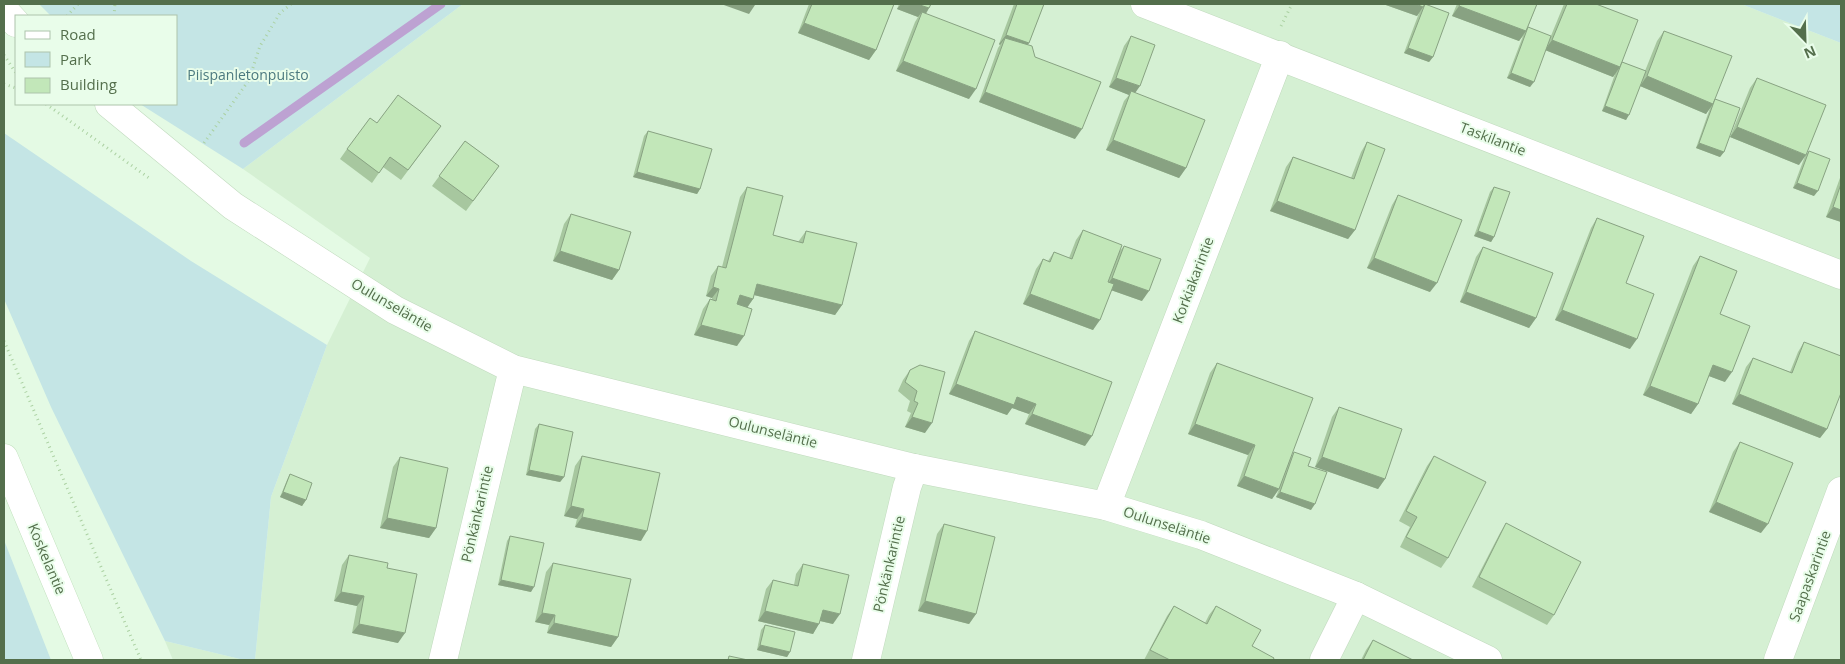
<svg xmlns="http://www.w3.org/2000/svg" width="1845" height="664" font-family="'Open Sans',sans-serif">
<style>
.residential{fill:#d5f0d3}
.green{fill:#c4e5e5}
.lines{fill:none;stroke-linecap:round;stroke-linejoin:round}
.stream{stroke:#bda2d2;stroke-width:9}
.minor-casing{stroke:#c1dabe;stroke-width:29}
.secondary-casing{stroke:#c3e1bf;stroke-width:29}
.path{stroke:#abd1a2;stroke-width:3;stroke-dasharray:1 4;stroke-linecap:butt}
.minor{stroke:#fff;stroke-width:28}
.secondary{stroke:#fff;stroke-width:28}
.wall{fill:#a7c79f}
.shaded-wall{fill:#88a282}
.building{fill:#c2e7b9;stroke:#88a282}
.labels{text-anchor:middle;stroke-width:4;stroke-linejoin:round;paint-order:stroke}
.park-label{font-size:14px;fill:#4b797f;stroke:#e9fdea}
.street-label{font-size:14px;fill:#546f4c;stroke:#e9fdea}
</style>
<rect width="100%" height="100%" fill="#e4fae4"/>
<!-- residential -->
<g class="residential">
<polygon points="463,4 1741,4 1841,43 1841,660 255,660 271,497 327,345 370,258 243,169"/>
<polygon points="165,641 244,660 173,660"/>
</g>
<!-- green -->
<g class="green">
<polygon points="39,4 463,4 243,169 140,104 176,104 176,16 51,16"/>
<polygon points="1741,4 1841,4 1841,43"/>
<polygon points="4,133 191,261 327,345 271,497 255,660 244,660 165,641 51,407 4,299"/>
<polygon points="4,540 51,660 4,660"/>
</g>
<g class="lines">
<!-- stream -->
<polyline class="stream" points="244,143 441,4"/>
<defs>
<g id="minor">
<polyline points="1145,4 1841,275"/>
<polyline points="4,10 16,23"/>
<polyline points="109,104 233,206 395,310 513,369 914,468 1106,506 1201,535 1356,596 1488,660"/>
<polyline points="1106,506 1280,55"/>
<polyline points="443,660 513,369"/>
<polyline points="866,660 907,487 914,468"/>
<polyline points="1324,660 1356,596"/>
<polyline points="1778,660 1841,491"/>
</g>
<polyline id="secondary" points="4,458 89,660"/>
</defs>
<!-- minor casing -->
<use href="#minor" class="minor-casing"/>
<!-- secondary casing -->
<use href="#secondary" class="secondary-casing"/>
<!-- path -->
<g class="path">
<polyline points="67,16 78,4"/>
<polyline points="114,16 115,4"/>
<polyline points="1281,26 1292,4"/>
<polyline points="4,55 16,73"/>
<polyline points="4,84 16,88"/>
<polyline points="46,104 149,178"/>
<polyline points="204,143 249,80 260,46 280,13 291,4"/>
<polyline points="4,341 141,660"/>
</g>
<!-- minor -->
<use href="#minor" class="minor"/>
<!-- secondary -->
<use href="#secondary" class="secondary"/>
</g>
<!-- wall -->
<g class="wall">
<polygon points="809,4 894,4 876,50 869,60 798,33"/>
<polygon points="899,4 931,4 926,14 969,99 896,71 915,22 918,17 897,9"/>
<polygon points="1014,4 1044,4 1028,45 1075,139 979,102 998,48 1000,45 999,44"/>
<polygon points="1383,4 1425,4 1433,57 1429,62 1404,53 1419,13 1417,16"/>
<polygon points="1457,4 1537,4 1528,27 1546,48 1564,4 1596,4 1622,62 1645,71 1657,41 1664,31 1715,100 1724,152 1720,157 1696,148 1710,108 1706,114 1640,86 1626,120 1602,111 1615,74 1613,77 1545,50 1530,87 1507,78 1523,36 1519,41 1452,16"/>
<polygon points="1131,36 1135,93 1186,168 1179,178 1106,150 1124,101 1129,95 1109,87 1124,46"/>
<polygon points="1757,78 1799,165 1730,137 1750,88"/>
<polygon points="377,123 441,126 401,180 383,167 372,183 340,159 347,149"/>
<polygon points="648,131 700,189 697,194 633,177 644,136"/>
<polygon points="465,141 499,166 466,211 432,186"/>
<polygon points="1367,142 1355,230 1348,239 1270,211 1286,167 1293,157 1351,178 1361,152"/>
<polygon points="1809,151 1814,196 1793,188 1805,156"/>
<polygon points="1841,175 1841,222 1826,217"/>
<polygon points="747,187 773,235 798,242 806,231 842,305 835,315 754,295 753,299 747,308 737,346 694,335 703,309 710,299 712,300 712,298 706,296 711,276 718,266 722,267 740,197"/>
<polygon points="1494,187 1494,237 1491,242 1474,236 1490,192"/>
<polygon points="1398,195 1430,292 1367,268 1392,205"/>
<polygon points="571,214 619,270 612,280 553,261 564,224"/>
<polygon points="1597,218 1630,349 1555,320 1591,228"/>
<polygon points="1083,230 1119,252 1124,246 1142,301 1111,290 1093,330 1023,304 1036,269 1043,259 1048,261 1054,252 1069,258 1076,240"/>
<polygon points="1483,247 1536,318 1529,328 1460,302 1476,257"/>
<polygon points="1700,256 1720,314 1725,382 1709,376 1698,404 1691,414 1643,395 1693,266"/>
<polygon points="975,331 1085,446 1025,424 1029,414 1012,408 1007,415 949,394 969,341"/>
<polygon points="1804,342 1827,429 1820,438 1732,404 1746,367 1753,358 1790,372 1798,352"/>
<polygon points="1217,363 1291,457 1294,452 1308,466 1311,510 1276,497 1279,489 1272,499 1237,486 1248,455 1188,434 1210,373"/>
<polygon points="920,365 925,433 905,427 911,413 907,411 910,401 898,391 903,380 910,370"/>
<polygon points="1339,407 1385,479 1378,489 1315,467 1332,417"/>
<polygon points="539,424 564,477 560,482 526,475 535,429"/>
<polygon points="1740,442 1761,533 1709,512 1733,452"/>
<polygon points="582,456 641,541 575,527 577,519 564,516 575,466"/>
<polygon points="1434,456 1448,558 1441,568 1400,547 1410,527 1399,521 1427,466"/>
<polygon points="400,457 436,528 429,538 380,528 393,467"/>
<polygon points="290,474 306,500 302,506 280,497 287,480"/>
<polygon points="1506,523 1554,615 1547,625 1472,587 1500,533"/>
<polygon points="944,524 976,614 969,624 918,611 937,534"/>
<polygon points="510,536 531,592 498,585 507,541"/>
<polygon points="349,555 387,568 398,643 352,633 357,606 334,601 342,565"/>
<polygon points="553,563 618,637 611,647 547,633 549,625 535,622 546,572"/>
<polygon points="803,564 833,624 820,621 813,634 758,621 766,589 773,580 794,585 796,574"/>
<polygon points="1174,606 1205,623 1209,615 1216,606 1252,646 1273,660 1144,660 1167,616"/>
<polygon points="765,625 790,652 787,657 757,650 761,630"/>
<polygon points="1373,640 1413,660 1361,660 1366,650"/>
</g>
<!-- shaded-wall -->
<g class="shaded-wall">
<polygon points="721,4 753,4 755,5 749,14"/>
<polygon points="901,4 917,4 929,8 923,18 922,12 918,17 897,9"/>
<polygon points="1383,4 1416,4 1423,7 1417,16"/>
<polygon points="1459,6 1526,31 1519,41 1452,16"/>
<polygon points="804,23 876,50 869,60 798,33"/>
<polygon points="1006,35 1029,43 1022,53 1005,38 1000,45 999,44"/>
<polygon points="1552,40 1620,67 1613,77 1545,50"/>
<polygon points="1408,48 1433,57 1429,62 1404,53"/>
<polygon points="903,61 976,89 969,99 896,71"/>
<polygon points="1511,73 1534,82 1530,87 1507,78"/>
<polygon points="1647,76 1713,104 1706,114 1640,86"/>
<polygon points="1116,78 1140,86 1133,96 1131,91 1129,95 1109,87"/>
<polygon points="985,92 1082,129 1075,139 979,102"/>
<polygon points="1605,106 1629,115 1626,120 1602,111"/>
<polygon points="1737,127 1806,155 1799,165 1730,137"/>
<polygon points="1113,140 1186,168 1179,178 1106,150"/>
<polygon points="1699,143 1724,152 1720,157 1696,148"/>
<polygon points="637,172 700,189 697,194 633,177"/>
<polygon points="1797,183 1818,191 1814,196 1793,188"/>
<polygon points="1277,201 1355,230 1348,239 1270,211"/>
<polygon points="1833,207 1841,210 1841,222 1826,217"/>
<polygon points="1478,231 1494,237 1491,242 1474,236"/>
<polygon points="560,251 619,270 612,280 553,261"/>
<polygon points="1374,258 1437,283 1430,292 1367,268"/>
<polygon points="1112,278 1149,291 1142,301 1105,288"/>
<polygon points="757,284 842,305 835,315 750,294"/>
<polygon points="713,287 719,289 712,298 706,296"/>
<polygon points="1466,292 1536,318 1529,328 1460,302"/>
<polygon points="1030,294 1100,320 1093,330 1023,304"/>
<polygon points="740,295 753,299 746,309 733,305"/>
<polygon points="1562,310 1637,339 1630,349 1555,320"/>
<polygon points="701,325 744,336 737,346 694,335"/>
<polygon points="1713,365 1732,372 1725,382 1706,375"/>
<polygon points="956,384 1017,397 1036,404 1029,414 1012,408 1007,415 949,394"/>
<polygon points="1650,386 1698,404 1691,414 1643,395"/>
<polygon points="1739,394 1827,429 1820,438 1732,404"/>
<polygon points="1032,414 1092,436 1085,446 1025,424"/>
<polygon points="912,417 932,423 925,433 905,427"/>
<polygon points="1195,424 1255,445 1248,455 1188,434"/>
<polygon points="1322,457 1385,479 1378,489 1315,467"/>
<polygon points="529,470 564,477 560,482 526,475"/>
<polygon points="1244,476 1279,489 1272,499 1237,486"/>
<polygon points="283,492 306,500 302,506 280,497"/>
<polygon points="1280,492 1315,504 1311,510 1276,497"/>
<polygon points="1716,502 1768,524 1761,533 1709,512"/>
<polygon points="571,506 584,509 577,519 564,516"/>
<polygon points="582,517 647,531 641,541 575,527"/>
<polygon points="387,518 436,528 429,538 380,528"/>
<polygon points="501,580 534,587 531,592 498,585"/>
<polygon points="341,592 364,596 357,606 334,601"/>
<polygon points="925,601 976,614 969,624 918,611"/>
<polygon points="823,610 840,614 833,624 816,620"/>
<polygon points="765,611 819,624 813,634 758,621"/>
<polygon points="542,613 555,615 549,625 535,622"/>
<polygon points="554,623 618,637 611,647 547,633"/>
<polygon points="359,624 405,633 398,643 352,633"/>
<polygon points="760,645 790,652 787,657 757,650"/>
</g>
<!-- building -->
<g class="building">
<polygon points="812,4 894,4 876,50 804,23"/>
<polygon points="917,4 931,4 929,8"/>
<polygon points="1017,4 1044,4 1029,43 1006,35"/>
<polygon points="1416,4 1425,4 1423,7"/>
<polygon points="1425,4 1449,13 1433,57 1408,48"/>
<polygon points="1460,4 1537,4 1526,31 1459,6"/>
<polygon points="1567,4 1596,4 1638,20 1620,67 1552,40"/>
<polygon points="922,12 995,40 976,89 903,61"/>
<polygon points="1528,27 1551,36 1534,82 1511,73"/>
<polygon points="1664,31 1732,56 1713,104 1647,76"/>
<polygon points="1131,36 1155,45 1140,86 1116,78"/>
<polygon points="1005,38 1032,46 1035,57 1101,82 1082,129 985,92"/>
<polygon points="1622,62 1646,71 1629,115 1605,106"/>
<polygon points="1757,78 1826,105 1806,155 1737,127"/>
<polygon points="1131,91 1205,120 1186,168 1113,140"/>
<polygon points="398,95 441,126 408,170 390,157 379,173 347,149 370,118 377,123"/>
<polygon points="1715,99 1740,108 1724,152 1699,143"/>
<polygon points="648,131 712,149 700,189 637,172"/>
<polygon points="465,141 499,166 473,201 439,176"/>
<polygon points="1367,142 1385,149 1355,230 1277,201 1293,157 1354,179"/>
<polygon points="1809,151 1830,159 1818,191 1797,183"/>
<polygon points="1841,184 1841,210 1833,207"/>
<polygon points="747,187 783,196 773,235 803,243 806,231 857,243 842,305 757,284 753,299 740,295 737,304 752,309 744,336 701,325 710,299 716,301 719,289 713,287 718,266 726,268"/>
<polygon points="1494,187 1510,192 1494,237 1478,231"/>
<polygon points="1398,195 1462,220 1437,283 1374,258"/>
<polygon points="571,214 631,232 619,270 560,251"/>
<polygon points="1597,218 1644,236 1626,283 1654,294 1637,339 1562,310"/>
<polygon points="1083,230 1122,245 1108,282 1114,284 1100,320 1030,294 1043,259 1050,262 1054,252 1072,259"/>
<polygon points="1124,246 1161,259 1149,291 1112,278"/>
<polygon points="1483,247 1553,273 1536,318 1466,292"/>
<polygon points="1700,256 1737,271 1720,314 1750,326 1732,372 1713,365 1698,404 1650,386"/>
<polygon points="975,331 1112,382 1092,436 1032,414 1036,404 1017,397 1014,405 956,384"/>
<polygon points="1804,342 1841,356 1841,393 1827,429 1739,394 1753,358 1792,373"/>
<polygon points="1217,363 1313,398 1279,489 1244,476 1255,445 1195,424"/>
<polygon points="920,365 945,372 932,423 912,417 918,403 914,401 917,391 905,382 910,370"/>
<polygon points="1339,407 1402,429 1385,479 1322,457"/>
<polygon points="539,424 573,432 564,477 529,470"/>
<polygon points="1740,442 1793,463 1768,524 1716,502"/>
<polygon points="1294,452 1311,458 1308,466 1327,472 1315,504 1280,492"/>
<polygon points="582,456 660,473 647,531 582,517 584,509 571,506"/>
<polygon points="1434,456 1486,482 1448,558 1406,537 1417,517 1406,511"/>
<polygon points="400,457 448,468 436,528 387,518"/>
<polygon points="290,474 312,483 306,500 283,492"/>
<polygon points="1506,523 1581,562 1554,615 1479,577"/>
<polygon points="944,524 995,537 976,614 925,601"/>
<polygon points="510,536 544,543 534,587 501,580"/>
<polygon points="349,555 388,563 387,568 417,574 405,633 359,624 364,596 341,592"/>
<polygon points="553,563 631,579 618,637 554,623 555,615 542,613"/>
<polygon points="803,564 849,575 840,614 823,610 819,624 765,611 773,580 798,586"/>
<polygon points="1174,606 1207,624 1216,606 1261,630 1252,646 1274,658 1273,660 1170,660 1150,650"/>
<polygon points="765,625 795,632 790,652 760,645"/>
<polygon points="1373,640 1413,660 1363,660"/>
<polygon points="729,656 748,660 728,660"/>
</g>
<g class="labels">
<!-- park labels -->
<g class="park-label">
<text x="248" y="80">Piispanletonpuisto</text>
</g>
<!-- street labels -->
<g class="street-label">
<text transform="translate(1493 139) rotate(21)" y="5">Taskilantie</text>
<text transform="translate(1193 280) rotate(-69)" y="5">Korkiakarintie</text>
<text transform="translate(392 305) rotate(30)" y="5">Oulunseläntie</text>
<text transform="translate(773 432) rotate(14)" y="5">Oulunseläntie</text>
<text transform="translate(477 514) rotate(-77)" y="5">Pönkänkarintie</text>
<text transform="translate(1167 525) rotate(18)" y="5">Oulunseläntie</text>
<text transform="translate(47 559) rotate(67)" y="5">Koskelantie</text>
<text transform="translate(889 564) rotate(-77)" y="5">Pönkänkarintie</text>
<text transform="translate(1810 576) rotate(-70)" y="5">Saapaskarintie</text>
</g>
</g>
<!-- border -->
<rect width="1845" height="664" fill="none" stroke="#546f4c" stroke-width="10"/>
<!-- legend -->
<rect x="15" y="15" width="162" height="90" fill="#e9fdea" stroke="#adc4ab"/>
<rect x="25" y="31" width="25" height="8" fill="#ffffff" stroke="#adc4ab"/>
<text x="60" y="40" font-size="15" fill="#546f4c">Road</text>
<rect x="25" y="52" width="25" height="15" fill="#c4e5e5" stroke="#adc4ab"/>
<text x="60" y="65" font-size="15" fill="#546f4c">Park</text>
<rect x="25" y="78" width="25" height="15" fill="#c2e7b9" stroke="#adc4ab"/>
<text x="60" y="90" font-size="15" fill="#546f4c">Building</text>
<!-- north arrow -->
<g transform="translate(1805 40) rotate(157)" stroke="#e9fdea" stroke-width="4" paint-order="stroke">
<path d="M0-4L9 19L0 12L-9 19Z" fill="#546f4c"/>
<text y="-8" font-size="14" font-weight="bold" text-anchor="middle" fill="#546f4c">N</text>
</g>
</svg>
